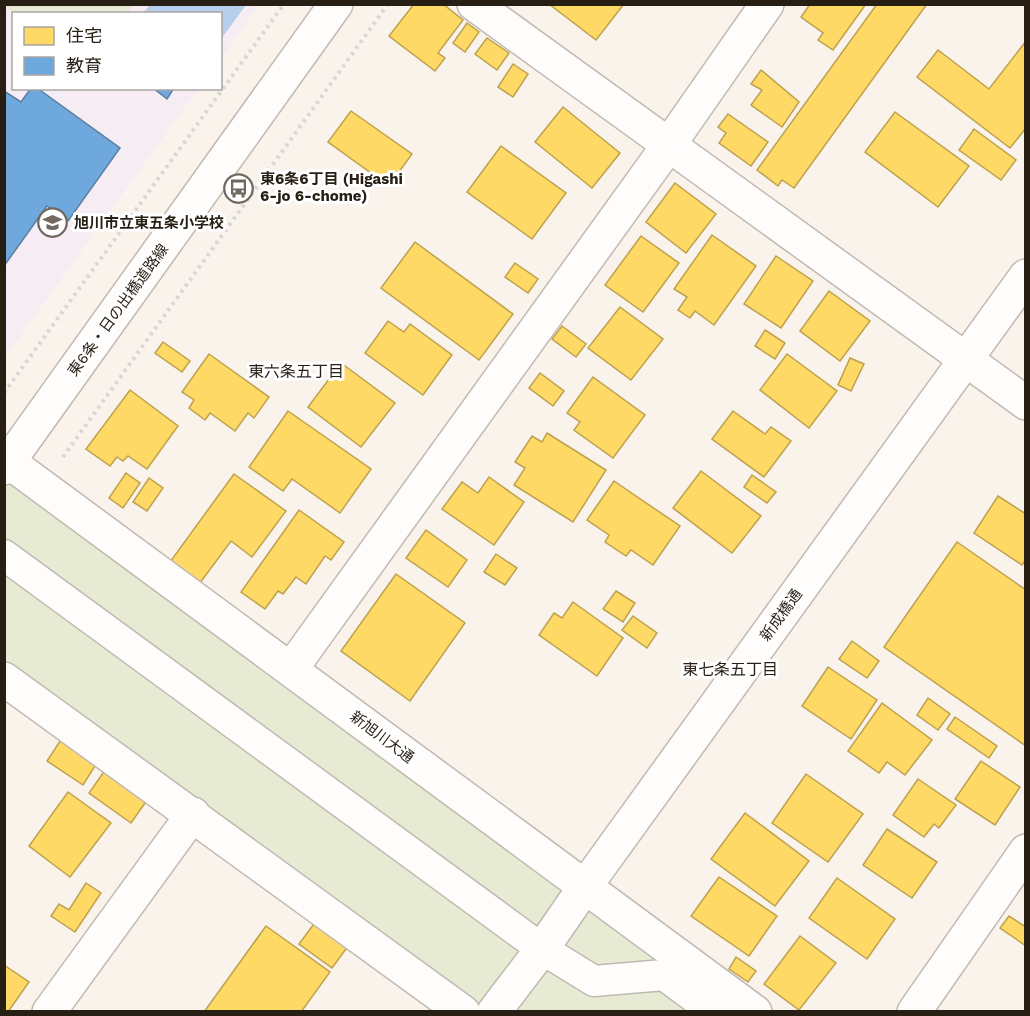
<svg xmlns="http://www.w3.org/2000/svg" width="1030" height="1016" font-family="'Work Sans','Noto Sans JP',sans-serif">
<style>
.education{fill:#f5ecf4}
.green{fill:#e7ebd4}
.water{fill:#b6cfec}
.homes{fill:#ffd966;stroke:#bea14d;stroke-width:1.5}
.schools{fill:#6fa8dc;stroke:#5a7fa0;stroke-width:1.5}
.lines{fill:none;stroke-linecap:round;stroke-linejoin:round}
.pedestrian-casing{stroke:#c0b9b1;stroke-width:33}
.minor-casing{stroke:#c0b9b1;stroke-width:36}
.tertiary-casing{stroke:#c0b9b1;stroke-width:36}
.path{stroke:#d8d6d3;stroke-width:4;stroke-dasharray:3 4.5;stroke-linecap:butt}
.pedestrian{stroke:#fefdfc;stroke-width:30}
.minor{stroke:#fefdfc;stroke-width:33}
.tertiary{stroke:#fefdfc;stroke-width:33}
.labels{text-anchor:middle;stroke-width:6;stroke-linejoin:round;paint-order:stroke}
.poi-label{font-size:15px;font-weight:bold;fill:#281f14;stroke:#fff;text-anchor:start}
.street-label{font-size:15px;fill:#281f14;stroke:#fff}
.neighbourhood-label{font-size:16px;fill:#281f14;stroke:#fff}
</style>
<rect width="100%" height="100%" fill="#f9f3ec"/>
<!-- education -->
<polygon class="education" points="5,5 259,5 221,58 220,14 14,14 14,88 198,89 5,357"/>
<!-- green -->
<g class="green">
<polygon points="5,4 133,4 133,5 127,13 14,14 5,7"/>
<polygon points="4,459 755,1011 463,1011 5,679"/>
</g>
<!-- water -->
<polygon class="water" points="150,5 150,4 246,5 221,39 220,14 143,13"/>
<!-- homes -->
<g class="homes">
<polygon points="414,4 443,4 463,20 438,53 445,58 435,71 389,36"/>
<polygon points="549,4 624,4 596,40"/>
<polygon points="810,4 866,4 833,50 818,40 823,33 801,17"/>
<polygon points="877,4 927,4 794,188 782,180 778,186 757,170"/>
<polygon points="467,23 479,32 465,52 453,43"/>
<polygon points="487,38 509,53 497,70 475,54"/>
<polygon points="1026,41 1026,128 1010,148 917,77 938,50 989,89"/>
<polygon points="513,64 528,74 513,97 498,87"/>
<polygon points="761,70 799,102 782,127 751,105 762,90 751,84"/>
<polygon points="563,107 620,153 592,188 535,142"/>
<polygon points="351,111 412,154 389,186 328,142"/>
<polygon points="895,112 969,166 938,207 865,152"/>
<polygon points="728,114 768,142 751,166 719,143 726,133 718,127"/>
<polygon points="974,129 1016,160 1001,180 959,150"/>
<polygon points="501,146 566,193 532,239 467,192"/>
<polygon points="675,183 716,214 686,253 646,222"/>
<polygon points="712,235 756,266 714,325 695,311 690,318 678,310 687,297 674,289"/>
<polygon points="641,236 679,263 643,312 605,285"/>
<polygon points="415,242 513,314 479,360 381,288"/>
<polygon points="776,256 813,281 781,328 744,304"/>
<polygon points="515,263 538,279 528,293 505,277"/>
<polygon points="829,291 870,321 840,361 800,331"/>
<polygon points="620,307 663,339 631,380 588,348"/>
<polygon points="388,321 404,332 410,324 452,355 423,395 365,353"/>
<polygon points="562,326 586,344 576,357 552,339"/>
<polygon points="765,330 785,343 775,359 755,346"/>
<polygon points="163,342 190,361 182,372 155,353"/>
<polygon points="209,354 269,397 254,418 248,413 235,431 210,413 205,420 189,408 194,400 182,392"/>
<polygon points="787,354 837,391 809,428 760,390"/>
<polygon points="850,358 864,364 851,391 838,385"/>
<polygon points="341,363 395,403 361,447 308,407"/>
<polygon points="540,373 564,391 553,406 529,388"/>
<polygon points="593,377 645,415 613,458 574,430 580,422 567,413"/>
<polygon points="130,390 178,426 147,469 128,456 123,461 117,457 110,466 86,449"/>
<polygon points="288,411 371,469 340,513 292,479 283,491 249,467"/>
<polygon points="733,411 765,434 771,427 791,441 764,477 712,439"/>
<polygon points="547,433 606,470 573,522 514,485 525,468 515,462 532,436 542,442"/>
<polygon points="701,471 761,516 732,553 673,508"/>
<polygon points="126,473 140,483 123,508 109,498"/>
<polygon points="234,474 286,511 252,557 231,541 200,583 170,562"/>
<polygon points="752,475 776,492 767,503 744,487"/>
<polygon points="489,477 524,502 494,545 442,509 462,482 478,493"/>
<polygon points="149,478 163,488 147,511 133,502"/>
<polygon points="614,481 680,526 653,565 631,550 626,556 605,542 609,535 587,520"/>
<polygon points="998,496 1026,514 1026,559 1022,565 974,533"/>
<polygon points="299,510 344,542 331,560 325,556 306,584 296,577 283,594 278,591 265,609 241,592"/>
<polygon points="426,530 467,560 448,587 406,558"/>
<polygon points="957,542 1026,590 1026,746 884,647"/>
<polygon points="496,554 517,568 505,585 484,572"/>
<polygon points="396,574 465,623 410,701 341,651"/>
<polygon points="616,591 635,603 623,622 603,609"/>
<polygon points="573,602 623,638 597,676 539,635 554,613 562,618"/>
<polygon points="633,616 657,633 647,648 622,630"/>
<polygon points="852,641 879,661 867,678 839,659"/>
<polygon points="828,667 877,700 851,739 802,706"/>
<polygon points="928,698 950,714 938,730 917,715"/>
<polygon points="882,703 932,740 905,775 887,762 879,773 848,751"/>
<polygon points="955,717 997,746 989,758 947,729"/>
<polygon points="64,735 100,758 83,785 47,761"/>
<polygon points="981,761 1020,787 995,825 955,799"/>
<polygon points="108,766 150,796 131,823 89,793"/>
<polygon points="806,774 863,814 828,862 772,823"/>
<polygon points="918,779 956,805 939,828 934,824 924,837 893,815"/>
<polygon points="68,792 111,823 70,877 29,846"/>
<polygon points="745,813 809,861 775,906 711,859"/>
<polygon points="887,829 937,862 912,898 863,865"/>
<polygon points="719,877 777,916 749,956 691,916"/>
<polygon points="837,878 895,919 867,959 809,918"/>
<polygon points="86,883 101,893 75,932 51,916 59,904 69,910"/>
<polygon points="1009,916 1026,927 1026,946 1000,928"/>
<polygon points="316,921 349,945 332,968 299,944"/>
<polygon points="266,926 330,972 301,1012 204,1012"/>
<polygon points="800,936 836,963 799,1010 764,984"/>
<polygon points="736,957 756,971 748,982 729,969"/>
<polygon points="4,965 29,982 8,1012 4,1012"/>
</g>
<!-- schools -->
<g class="schools">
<polygon points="31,88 37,88 120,148 68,221 47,206 4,266 4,91 21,102"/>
<polygon points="153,88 174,88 167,99"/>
</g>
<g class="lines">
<defs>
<polyline id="pedestrian" points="4,555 542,949 594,981 664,975 714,1012"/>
<g id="minor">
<polyline points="474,4 1026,403"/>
<polyline points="9,462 755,1012"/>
<polyline points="291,669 668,146 767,4"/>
<polyline points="4,679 463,1012"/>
<polyline points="49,1012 193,814"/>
<polyline points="914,1012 1026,851"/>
</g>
<g id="tertiary">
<polyline points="4,468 336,4"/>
<polyline points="494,1012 542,949 584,888 1026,276"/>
</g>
</defs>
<!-- pedestrian casing -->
<use href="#pedestrian" class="pedestrian-casing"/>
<!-- minor casing -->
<use href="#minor" class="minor-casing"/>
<!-- tertiary casing -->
<use href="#tertiary" class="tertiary-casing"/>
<!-- path -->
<g class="path">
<polyline points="4,393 284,4"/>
<polyline points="63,457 388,4"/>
</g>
<!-- pedestrian -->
<use href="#pedestrian" class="pedestrian"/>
<!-- minor -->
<use href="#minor" class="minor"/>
<!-- tertiary -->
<use href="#tertiary" class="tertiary"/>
</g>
<!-- icons -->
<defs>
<symbol id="bus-ring" viewBox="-11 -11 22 22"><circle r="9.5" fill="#fff" stroke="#716960" stroke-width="1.5"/><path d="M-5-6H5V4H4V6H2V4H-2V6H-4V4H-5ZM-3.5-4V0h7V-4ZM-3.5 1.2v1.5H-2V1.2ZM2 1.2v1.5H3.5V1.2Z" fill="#716960"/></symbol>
<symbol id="school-ring" viewBox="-11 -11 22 22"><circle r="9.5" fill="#fff" stroke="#716960" stroke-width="1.5"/><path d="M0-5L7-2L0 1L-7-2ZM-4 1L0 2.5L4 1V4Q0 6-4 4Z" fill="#716960"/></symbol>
</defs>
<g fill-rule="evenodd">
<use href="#bus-ring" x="222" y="172" width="33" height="33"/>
<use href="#school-ring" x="36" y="206" width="33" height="33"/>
</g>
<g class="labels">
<!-- poi labels -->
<g class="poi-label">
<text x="260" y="184">東6条6丁目 (Higashi<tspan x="260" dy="17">6-jo 6-chome)</tspan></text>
<text x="74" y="228">旭川市立東五条小学校</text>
</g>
<!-- street labels -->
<g class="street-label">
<text transform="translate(118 310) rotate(-54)" y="5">東6条・日の出橋道路線</text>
<text transform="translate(781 615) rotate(-54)" y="5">新成橋通</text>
<text transform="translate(382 737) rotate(37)" y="5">新旭川大通</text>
</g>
<!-- neighbourhood labels -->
<g class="neighbourhood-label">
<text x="296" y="377">東六条五丁目</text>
<text x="730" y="675">東七条五丁目</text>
</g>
</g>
<!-- border -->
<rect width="1030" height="1016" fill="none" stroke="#281f14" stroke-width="12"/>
<!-- legend -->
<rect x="12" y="12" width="210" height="78" fill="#ffffff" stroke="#a9a5a1" stroke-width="1.5"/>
<rect x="24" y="27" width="30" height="18" fill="#ffd966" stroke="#a9a5a1" stroke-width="1.5"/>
<text x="66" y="42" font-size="18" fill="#281f14">住宅</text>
<rect x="24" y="57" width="30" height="18" fill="#6fa8dc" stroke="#a9a5a1" stroke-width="1.5"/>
<text x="66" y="72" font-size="18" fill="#281f14">教育</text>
</svg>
